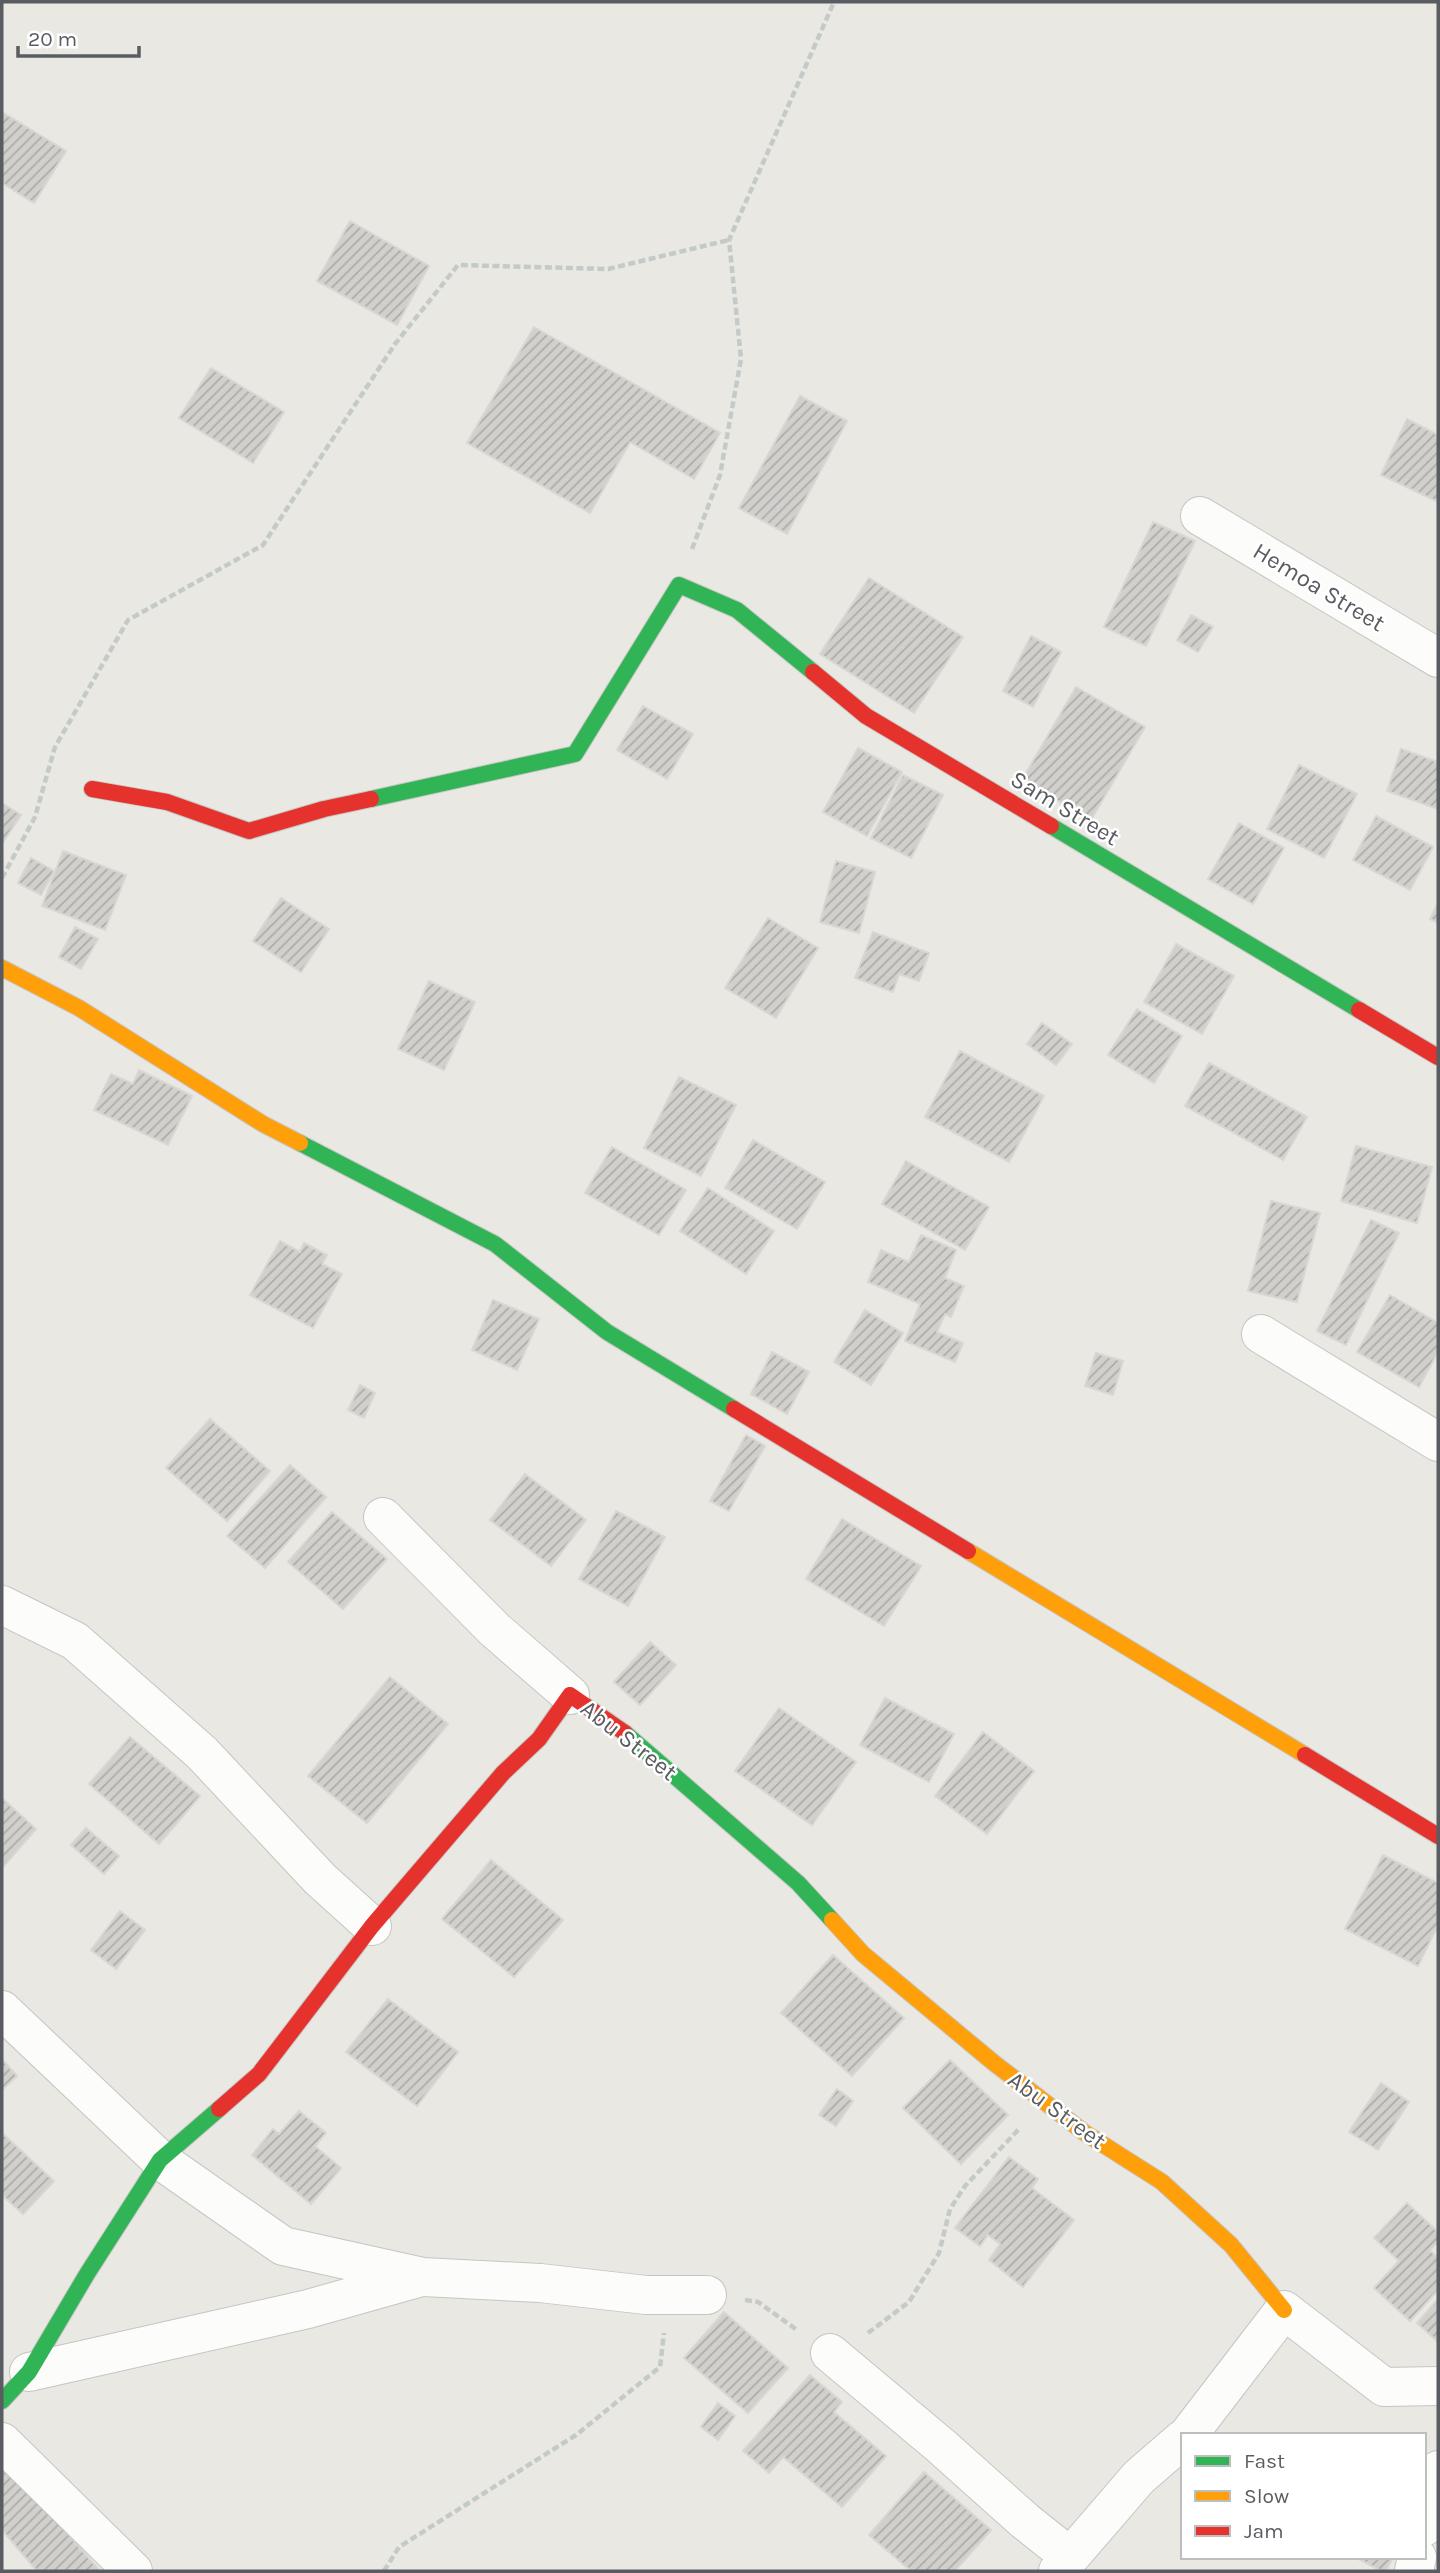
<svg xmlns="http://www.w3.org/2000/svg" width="1440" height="2573" font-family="Karla,sans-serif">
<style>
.building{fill:url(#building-hatch);stroke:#d8d7d2;stroke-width:2}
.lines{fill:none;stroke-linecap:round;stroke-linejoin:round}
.street-casing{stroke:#c5c5c4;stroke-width:40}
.fast-casing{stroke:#c6c6c5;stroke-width:18}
.slow-casing{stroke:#c6c6c5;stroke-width:18}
.jam-casing{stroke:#c6c6c5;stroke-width:18}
.path{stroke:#c4cac7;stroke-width:4.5;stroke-dasharray:7 3.5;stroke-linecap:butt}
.street{stroke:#fcfcfb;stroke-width:38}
.fast{stroke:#30b455;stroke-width:16}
.slow{stroke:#ff9f0a;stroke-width:16}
.jam{stroke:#e5322d;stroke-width:16}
.labels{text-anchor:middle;stroke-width:5;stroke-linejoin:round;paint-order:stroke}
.street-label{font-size:24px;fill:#595c61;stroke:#fff}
</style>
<defs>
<pattern id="building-hatch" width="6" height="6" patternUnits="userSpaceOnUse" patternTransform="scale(1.75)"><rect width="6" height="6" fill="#d1d0cd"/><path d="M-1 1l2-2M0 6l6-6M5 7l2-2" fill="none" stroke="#adacaa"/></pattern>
</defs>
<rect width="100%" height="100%" fill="#e9e8e3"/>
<!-- building -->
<g class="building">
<polygon points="2,112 66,151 34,203 2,183"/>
<polygon points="350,221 429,266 397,325 317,281"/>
<polygon points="534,327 720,433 694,479 630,442 590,513 467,443"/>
<polygon points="211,368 284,412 253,463 179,418"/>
<polygon points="800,396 847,421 787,534 739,508"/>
<polygon points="1407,419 1438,435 1438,502 1381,475"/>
<polygon points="1153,522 1195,541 1146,646 1104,627"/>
<polygon points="869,578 963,637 914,713 820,654"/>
<polygon points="1191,615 1213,627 1198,652 1177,640"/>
<polygon points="1031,636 1061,652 1033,707 1003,691"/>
<polygon points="1076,687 1145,727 1091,820 1022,780"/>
<polygon points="643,706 693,734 667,779 617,750"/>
<polygon points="858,748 902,772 867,836 823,812"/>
<polygon points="1401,749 1438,762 1438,809 1387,791"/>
<polygon points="1299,765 1357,794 1324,858 1267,829"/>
<polygon points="903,775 943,795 911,858 871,838"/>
<polygon points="2,803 21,815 2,844"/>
<polygon points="1376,816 1433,847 1410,890 1353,860"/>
<polygon points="1239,823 1284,848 1253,904 1208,879"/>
<polygon points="63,851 126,875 105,930 42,906"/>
<polygon points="31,858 54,871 41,895 18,883"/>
<polygon points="836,861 875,872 859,933 820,922"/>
<polygon points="281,898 329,929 301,972 253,941"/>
<polygon points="1438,903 1438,923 1430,919"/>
<polygon points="768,918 818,948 776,1018 725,988"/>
<polygon points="75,927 98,939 81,969 59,957"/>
<polygon points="873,932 929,953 919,981 899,974 893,992 855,978"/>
<polygon points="1176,944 1234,976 1202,1034 1144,1002"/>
<polygon points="429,981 475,1002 444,1070 398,1049"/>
<polygon points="1137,1009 1182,1036 1154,1083 1108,1055"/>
<polygon points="1042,1023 1072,1044 1056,1065 1027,1044"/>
<polygon points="960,1051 1044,1096 1009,1162 925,1117"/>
<polygon points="1209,1063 1307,1117 1283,1160 1185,1106"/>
<polygon points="139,1070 192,1096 168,1145 94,1110 111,1074 133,1084"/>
<polygon points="679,1077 736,1105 701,1176 644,1148"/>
<polygon points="753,1140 825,1182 797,1229 725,1188"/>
<polygon points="1356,1146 1432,1167 1417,1223 1341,1201"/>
<polygon points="612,1147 686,1190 659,1235 585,1193"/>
<polygon points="906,1161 989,1207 965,1250 882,1204"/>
<polygon points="708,1188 774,1231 746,1274 680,1231"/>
<polygon points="1271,1201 1320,1213 1297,1302 1248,1291"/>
<polygon points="1371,1220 1399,1233 1346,1345 1317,1331"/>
<polygon points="921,1235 956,1250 945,1278 964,1286 951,1317 945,1314 937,1332 963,1343 955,1362 905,1341 920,1304 868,1282 881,1250 909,1262"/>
<polygon points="280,1241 300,1252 304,1243 327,1255 322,1264 342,1274 313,1328 250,1295"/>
<polygon points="1390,1295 1438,1323 1438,1352 1419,1387 1357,1352"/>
<polygon points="493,1300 539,1319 517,1370 472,1350"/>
<polygon points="865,1310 903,1333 871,1385 834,1362"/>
<polygon points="772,1352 809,1372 787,1414 751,1394"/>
<polygon points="1096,1353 1123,1361 1113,1395 1085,1386"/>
<polygon points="360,1385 375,1393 364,1418 348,1410"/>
<polygon points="210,1419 270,1471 227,1521 166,1468"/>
<polygon points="746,1435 765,1446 729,1511 710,1501"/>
<polygon points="290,1465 326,1497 265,1568 227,1536"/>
<polygon points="525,1474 586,1520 551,1566 490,1520"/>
<polygon points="616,1511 665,1537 628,1606 579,1579"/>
<polygon points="332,1512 387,1559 343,1609 288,1562"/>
<polygon points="842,1519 921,1566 884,1626 806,1579"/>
<polygon points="650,1642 676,1665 640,1705 614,1682"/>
<polygon points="390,1677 448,1724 367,1823 308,1776"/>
<polygon points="885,1698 954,1734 929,1782 860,1745"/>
<polygon points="779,1708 856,1762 812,1825 735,1771"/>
<polygon points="983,1732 1034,1771 987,1834 935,1796"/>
<polygon points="130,1737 200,1796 159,1844 89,1784"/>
<polygon points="2,1798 36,1829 2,1868"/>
<polygon points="86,1828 119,1856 104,1874 71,1845"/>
<polygon points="1383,1855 1438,1883 1438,1925 1418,1966 1345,1929"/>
<polygon points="491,1860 563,1920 514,1977 442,1919"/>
<polygon points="120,1911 145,1930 116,1969 91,1950"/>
<polygon points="833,1955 904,2018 852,2076 781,2013"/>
<polygon points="388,1999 458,2052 417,2106 346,2052"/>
<polygon points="2,2059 17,2076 2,2090"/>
<polygon points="950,2060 1008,2115 961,2164 903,2108"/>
<polygon points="1381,2083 1409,2102 1378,2150 1349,2132"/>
<polygon points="837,2089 853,2101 836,2126 819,2115"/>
<polygon points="299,2111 326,2133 315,2146 341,2168 311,2204 252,2155 273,2129 279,2134"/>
<polygon points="2,2133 54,2181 23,2214 2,2195"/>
<polygon points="1009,2157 1038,2179 1032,2188 1074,2220 1023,2287 989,2260 1000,2244 988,2235 980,2246 955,2228"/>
<polygon points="1407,2203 1438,2232 1438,2241 1430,2250 1438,2258 1438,2290 1410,2321 1374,2288 1399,2261 1374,2238"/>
<polygon points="1438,2299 1438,2342 1417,2323"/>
<polygon points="724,2312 788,2368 748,2413 684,2358"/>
<polygon points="810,2375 842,2402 834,2412 886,2456 842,2507 783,2457 769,2473 743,2451"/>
<polygon points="718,2403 735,2416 718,2440 701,2427"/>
<polygon points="2,2458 100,2571 37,2571 2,2530"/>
<polygon points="924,2472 991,2530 955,2571 911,2571 869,2535"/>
<polygon points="1355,2557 1393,2557 1386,2571 1381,2571"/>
</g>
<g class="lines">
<defs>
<g id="street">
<polyline points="1200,516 1438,658"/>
<polyline points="1261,1334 1438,1442"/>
<polyline points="383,1517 495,1630 570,1695"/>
<polyline points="2,1605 75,1641 202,1753 320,1879 372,1926"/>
<polyline points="2,2010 160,2160 283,2246 423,2277 540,2283 646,2295 707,2295"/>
<polyline points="830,2353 941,2446 1025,2521 1069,2556"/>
<polyline points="29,2372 308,2309 418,2278"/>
<polyline points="1188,2435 1284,2310 1384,2387 1438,2386"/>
<polyline points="2,2442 133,2571"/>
<polyline points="1424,2527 1438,2470"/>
<polyline points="1058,2571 1139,2477 1183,2439"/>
<polyline points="1414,2571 1417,2557"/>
</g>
<g id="fast">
<polyline points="371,799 575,754 679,585 737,610 813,672"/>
<polyline points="1051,826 1359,1010"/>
<polyline points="300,1143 495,1244 607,1332 734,1409"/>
<polyline points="625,1733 798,1883 832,1920"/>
<polyline points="2,2401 29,2372 87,2274 160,2160 219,2109"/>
</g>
<g id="slow">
<polyline points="2,968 79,1008 263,1124 300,1143"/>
<polyline points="968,1551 1305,1755"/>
<polyline points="832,1920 863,1954 994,2063 1085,2133 1162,2182 1231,2245 1284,2310"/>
</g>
<g id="jam">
<polyline points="813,672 866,716 1051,826"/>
<polyline points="92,789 167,802 249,831 324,809 371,799"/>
<polyline points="1359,1010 1438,1057"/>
<polyline points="734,1409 968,1551"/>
<polyline points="1305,1755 1438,1836"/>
<polyline points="219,2109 259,2074 372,1926 503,1773 539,1739 570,1695 625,1733"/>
</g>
</defs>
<!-- street casing -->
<use href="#street" class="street-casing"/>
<!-- fast casing -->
<use href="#fast" class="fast-casing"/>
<!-- slow casing -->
<use href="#slow" class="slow-casing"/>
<!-- jam casing -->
<use href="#jam" class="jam-casing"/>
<!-- path -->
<g class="path">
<polyline points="692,549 720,475 741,359 729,240 834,2"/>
<polyline points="2,878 35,817 55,747 128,620 263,545 395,344 458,265 608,269 729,240"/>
<polyline points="745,2300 758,2302 797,2330"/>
<polyline points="868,2333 909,2302 939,2253 950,2209 965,2186 1019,2129"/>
<polyline points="384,2571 399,2547 576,2435 660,2367 664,2333"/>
</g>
<!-- street -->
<use href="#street" class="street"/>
<!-- fast -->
<use href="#fast" class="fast"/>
<!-- slow -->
<use href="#slow" class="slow"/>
<!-- jam -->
<use href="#jam" class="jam"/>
</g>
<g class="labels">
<!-- street labels -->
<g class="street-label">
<text transform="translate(1319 587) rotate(31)" y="8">Hemoa Street</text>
<text transform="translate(1065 808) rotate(31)" y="8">Sam Street</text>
<text transform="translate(629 1740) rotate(38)" y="8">Abu Street</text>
<text transform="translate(1057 2110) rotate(36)" y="8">Abu Street</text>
</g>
</g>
<!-- border -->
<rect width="1440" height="2573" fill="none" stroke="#595c61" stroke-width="7"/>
<!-- legend -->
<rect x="1181" y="2433" width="245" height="126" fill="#ffffff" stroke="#bdbec0" stroke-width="2"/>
<rect x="1195" y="2456" width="35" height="10" fill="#30b455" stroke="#bdbec0" stroke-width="2"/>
<text x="1244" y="2468" font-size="21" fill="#595c61">Fast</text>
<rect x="1195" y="2491" width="35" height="10" fill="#ff9f0a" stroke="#bdbec0" stroke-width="2"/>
<text x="1244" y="2503" font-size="21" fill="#595c61">Slow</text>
<rect x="1195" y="2526" width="35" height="10" fill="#e5322d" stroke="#bdbec0" stroke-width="2"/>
<text x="1244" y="2538" font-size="21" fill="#595c61">Jam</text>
<!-- scale -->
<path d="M18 46v10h121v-10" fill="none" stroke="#595c61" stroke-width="3.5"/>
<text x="28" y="46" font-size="21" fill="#595c61" stroke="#ffffff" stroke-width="5" paint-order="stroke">20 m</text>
</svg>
